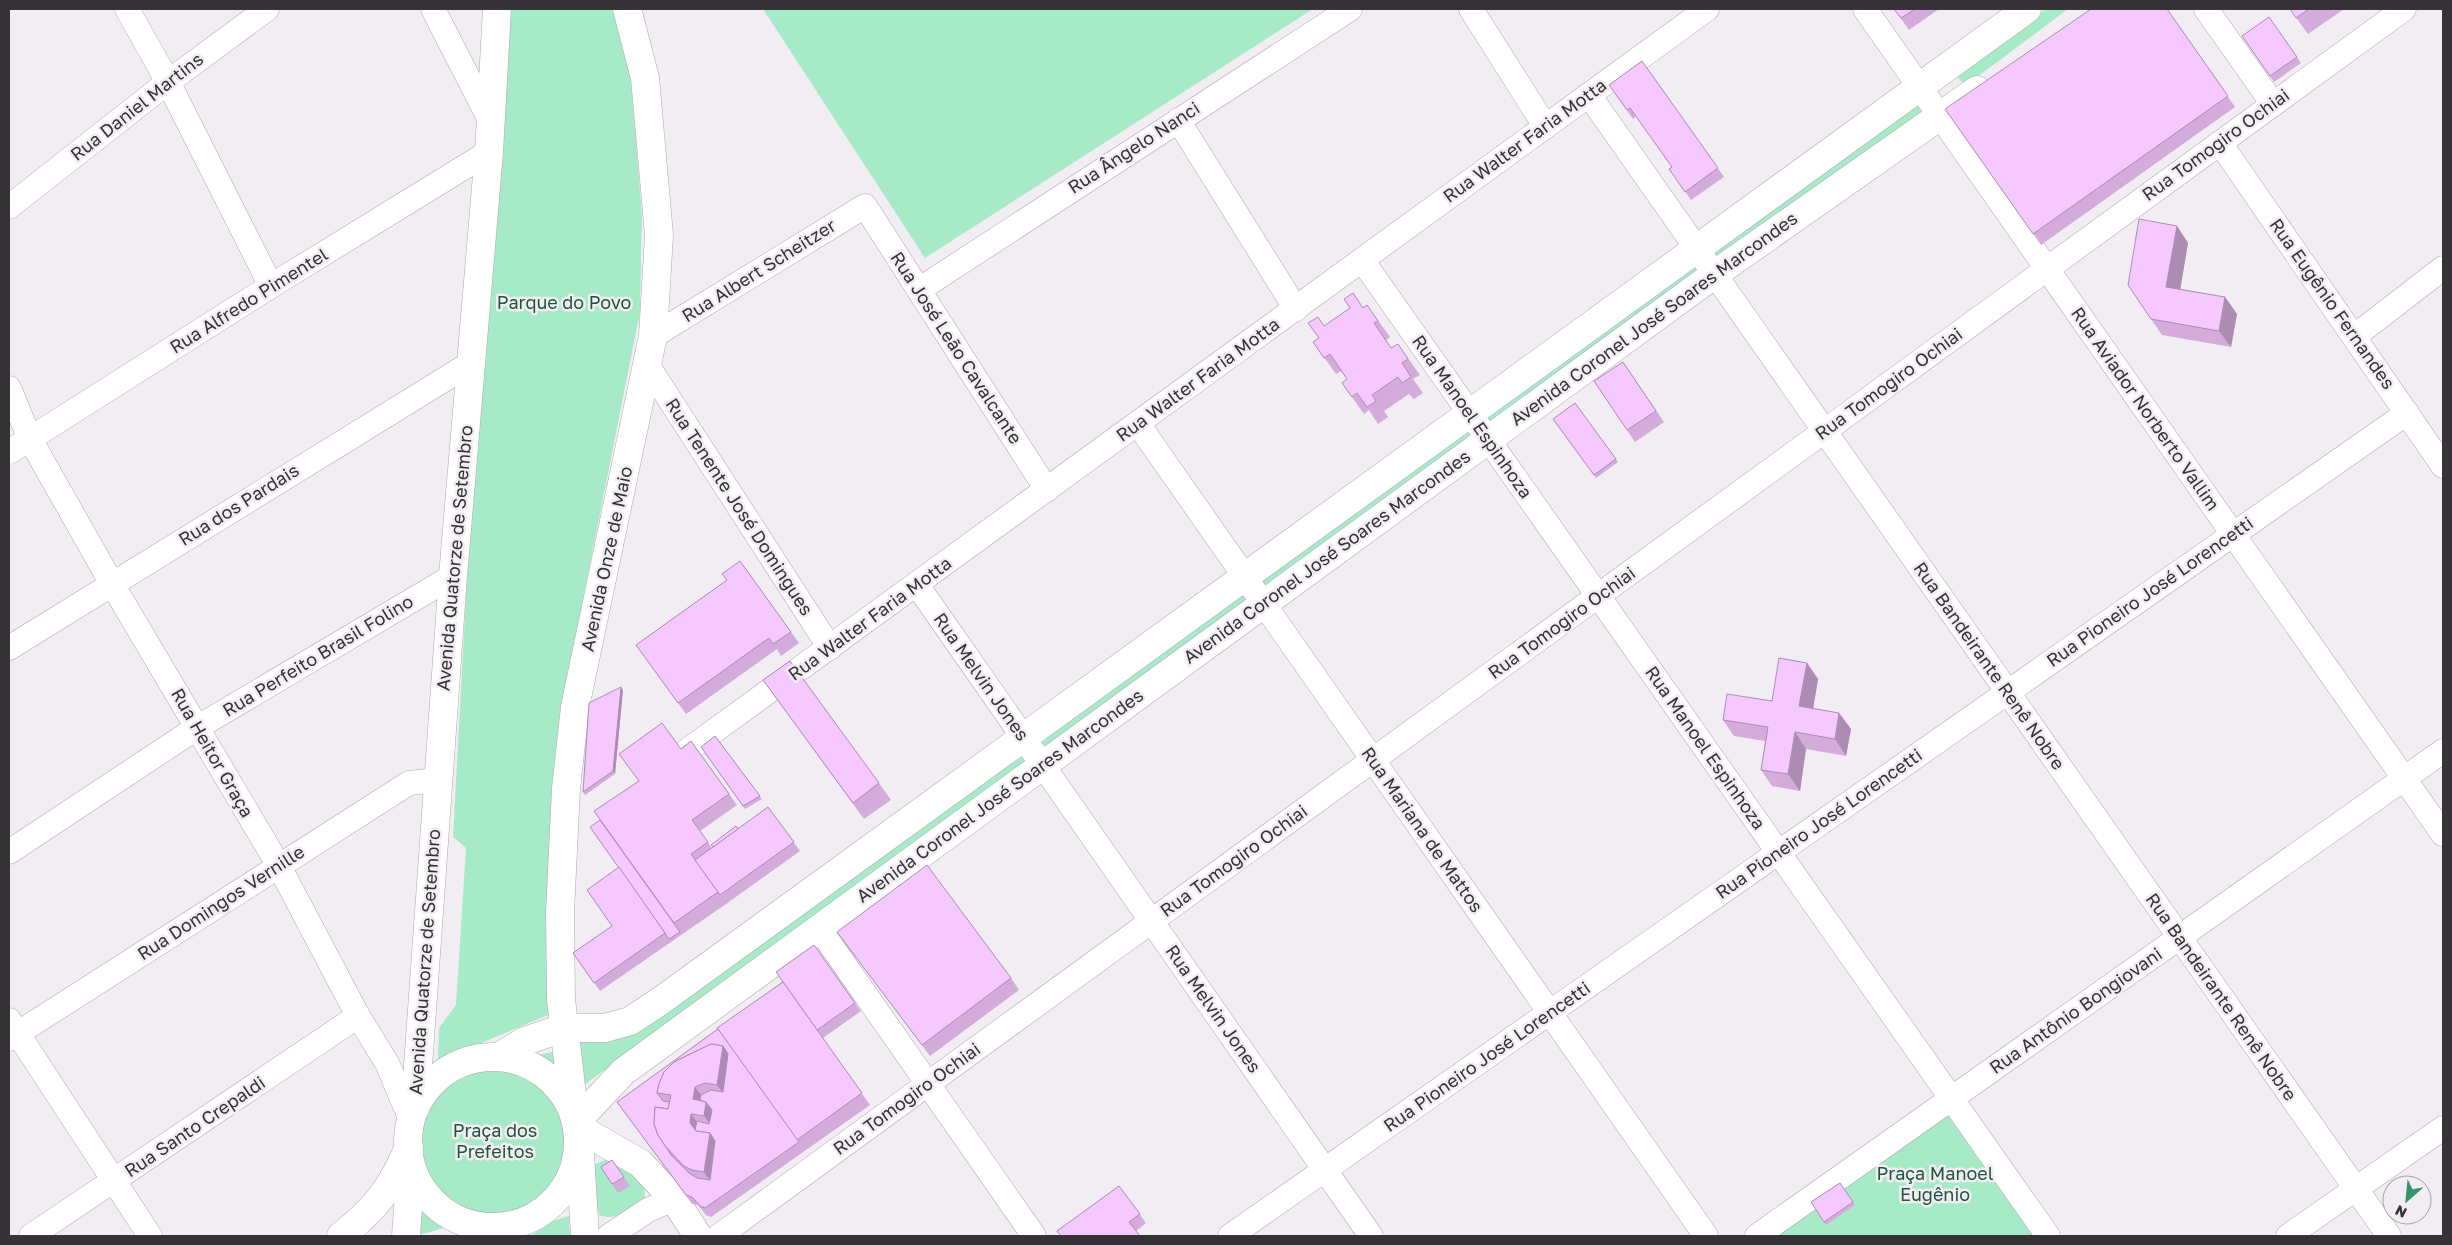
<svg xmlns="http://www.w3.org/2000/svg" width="2452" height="1245" font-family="'Golos Text',sans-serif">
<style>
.green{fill:#a7eac7}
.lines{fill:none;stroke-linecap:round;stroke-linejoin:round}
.minor-casing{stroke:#ada8ae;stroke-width:25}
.tertiary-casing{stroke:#ada8ae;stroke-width:29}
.secondary-casing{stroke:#ada8ae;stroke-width:29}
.minor{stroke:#fff;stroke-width:24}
.tertiary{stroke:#fff;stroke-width:28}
.secondary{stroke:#fff;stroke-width:28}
.wall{fill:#d3acdb}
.shaded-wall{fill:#ac8cb2}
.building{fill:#f5c8ff;stroke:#ac8cb2;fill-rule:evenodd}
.labels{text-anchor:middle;stroke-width:5;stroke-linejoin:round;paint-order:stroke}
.street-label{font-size:18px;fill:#353336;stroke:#f2edf3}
.park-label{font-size:18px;fill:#1f553c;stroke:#f2edf3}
</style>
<rect width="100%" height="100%" fill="#f2edf3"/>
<!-- green -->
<g class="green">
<polygon points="507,9 615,9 631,81 642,216 640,312 559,720 554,766 548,1015 438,1061 439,1028 456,1005 466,848 453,837 466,597"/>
<polygon points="763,9 1313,9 925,258"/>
<polygon points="2046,9 2068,9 1965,86 1956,75"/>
<polygon points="1918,99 1925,111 1717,262 1709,251"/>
<polygon points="1695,262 1702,272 1490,426 1482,416"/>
<polygon points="1467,427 1474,437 1266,590 1258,579"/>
<polygon points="1243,591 1249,601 1045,751 1038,740"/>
<polygon points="1021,752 1028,762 584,1085 579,1042 610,1042 634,1031"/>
<polygon points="557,1051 558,1073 534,1056"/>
<circle cx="495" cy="1141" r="74"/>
<polygon points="1949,1113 2034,1236 1768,1236"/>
<path d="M608 1159 620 1161 644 1186 645 1198C629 1209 619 1222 599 1215L590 1166Z"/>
<polygon points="417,1200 450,1226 416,1236"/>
<polygon points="569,1216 570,1236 527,1236 532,1235 553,1221"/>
</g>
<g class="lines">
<defs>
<g id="minor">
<polyline points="127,9 168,82 271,286"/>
<polyline points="433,9 491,122"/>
<polyline points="1471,9 1545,126"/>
<polyline points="1865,9 2443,834"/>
<polyline points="2206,9 2273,104"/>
<polyline points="1589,95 2389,1236"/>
<polyline points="1178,120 1296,309"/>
<polyline points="2220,143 2443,466"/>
<polyline points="9,207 168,82 267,9"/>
<polyline points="1362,260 2048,1236"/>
<polyline points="920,289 1350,9"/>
<polyline points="653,336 865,206 1047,490"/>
<polyline points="2355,336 2443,268"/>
<polyline points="648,366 830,648"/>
<polyline points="9,388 30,439 112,584 279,866 358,1016 387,1063 411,1120"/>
<polyline points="1138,424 1706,1236"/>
<polyline points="9,452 271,286 489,152"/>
<polyline points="917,585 1371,1236"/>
<polyline points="9,648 471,363"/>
<polyline points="688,750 1707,9"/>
<polyline points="9,852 198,727 453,576"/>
<polyline points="819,928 1034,1236"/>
<polyline points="9,1020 150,1236"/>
<polyline points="9,1039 409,783 437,780"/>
<polyline points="31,1236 358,1016"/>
<polyline points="609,1236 648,1210 674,1199"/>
<polyline points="719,1236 2404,9"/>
<polyline points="1230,1236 2407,413"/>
<polyline points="1757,1236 2443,751"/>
<polyline points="2288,1236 2443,1128"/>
</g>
<g id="tertiary">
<polyline points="415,1108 453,576 489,152 497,9"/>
<polyline points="574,1113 561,999 560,912 566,789 575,707 653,336 659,235 645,78 627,9"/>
<polyline points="577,1127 640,1163 674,1199 698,1236"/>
<polyline points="579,1137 585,1236"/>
<polyline points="406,1236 411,1166"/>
</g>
<g id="secondary">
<polyline points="499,1057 525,1041 563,1028 605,1028 630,1021 659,1002 2027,9"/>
<circle cx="493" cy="1142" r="85"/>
<polyline points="576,1122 623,1072 1715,274 1977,90"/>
<path d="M341 1236C376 1208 391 1189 409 1147"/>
</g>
</defs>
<!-- minor casing -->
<use href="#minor" class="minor-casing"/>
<!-- tertiary casing -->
<use href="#tertiary" class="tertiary-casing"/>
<!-- secondary casing -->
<use href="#secondary" class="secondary-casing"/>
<!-- minor -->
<use href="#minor" class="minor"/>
<!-- tertiary -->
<use href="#tertiary" class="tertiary"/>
<!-- secondary -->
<use href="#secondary" class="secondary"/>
</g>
<!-- wall -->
<g class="wall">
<polygon points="1894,9 1939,9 1909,30"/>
<polygon points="2167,9 2235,107 2041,245 1945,109"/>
<polygon points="2290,9 2344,9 2308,34"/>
<polygon points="2269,17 2301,63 2274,82 2242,36"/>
<polygon points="1642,61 1724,177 1691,200 1669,169 1672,167 1636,116 1633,119 1609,85"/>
<polygon points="2177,226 2188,243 2180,289 2225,297 2237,314 2231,347 2162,335 2151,319"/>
<polygon points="1367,305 1390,337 1386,340 1391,348 1398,344 1420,375 1413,379 1423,393 1414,399 1409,394 1384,411 1388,417 1378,424 1369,410 1364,414 1342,383 1347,379 1341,371 1336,374 1313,342 1319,338 1324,326"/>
<polygon points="1623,362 1664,422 1635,442 1594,381"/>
<polygon points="1575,403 1618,462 1596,478 1553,419"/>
<polygon points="740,561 799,643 781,656 777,649 686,714 636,645 727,580"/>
<polygon points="1807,663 1818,679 1813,708 1839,713 1851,729 1846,756 1806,749 1800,791 1772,786 1761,770 1765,741 1734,736 1723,720 1772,701"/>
<polygon points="763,680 879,783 891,800 864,819"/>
<polygon points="623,690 615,774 585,795 583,792"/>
<polygon points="715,736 762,799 745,809 701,747"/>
<polygon points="691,741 737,805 700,831 712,848 768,807 800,851 726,904 600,991 573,953 612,926 619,867 600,820 638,781"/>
<polygon points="837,932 1011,978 1019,990 930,1056"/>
<polygon points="814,945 861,1011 823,1038 870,1105 711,1217 706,1215 698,1205 692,1204 617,1102 782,982"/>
<polygon points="612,1160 630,1186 618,1193 601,1167"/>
<polygon points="1840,1183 1855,1205 1826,1225 1811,1202"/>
<polygon points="1119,1186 1146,1223 1136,1231 1057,1231"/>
</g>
<!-- shaded-wall -->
<g class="shaded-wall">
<polygon points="2177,226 2188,243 2178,303 2166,287"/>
<polygon points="2225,297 2237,314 2231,347 2219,331"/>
<polygon points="1807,663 1818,679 1811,722 1799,706"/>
<polygon points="621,687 623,690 615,774 613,771"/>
<polygon points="1839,713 1851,729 1846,756 1835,739"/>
<polygon points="1795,732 1806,749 1800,791 1788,774"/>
<polygon points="723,1046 734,1062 729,1101 717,1085"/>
<polygon points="695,1087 718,1118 715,1132 693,1099"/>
<polygon points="691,1114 703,1130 701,1139 690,1123"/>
<polygon points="710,1133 721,1150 716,1189 704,1172"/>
</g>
<!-- building -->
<g class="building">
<polygon points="1894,9 1915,9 1901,18"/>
<polygon points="2091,9 2167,9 2228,96 2033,234 1945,109"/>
<polygon points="2290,9 2309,9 2296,18"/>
<polygon points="2269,17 2297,57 2270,76 2242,36"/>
<polygon points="1642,61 1718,168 1685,192 1669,169 1672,167 1630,108 1627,110 1609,85"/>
<polygon points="2139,219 2177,226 2166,287 2225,297 2219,331 2151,319 2128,285"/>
<polygon points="1353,293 1363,308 1367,305 1378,321 1374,323 1391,348 1398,344 1408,359 1402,363 1411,377 1402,383 1398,377 1372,395 1376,401 1367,407 1357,393 1352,397 1342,383 1347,379 1330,354 1324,358 1313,342 1319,338 1308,323 1318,317 1324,326 1350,308 1344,299"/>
<polygon points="1623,362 1656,411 1627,430 1594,381"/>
<polygon points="1575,403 1616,459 1594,475 1553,419"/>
<polygon points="740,561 791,632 773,644 769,638 678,703 636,645 727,580 722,574"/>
<polygon points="1779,658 1807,663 1799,706 1839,713 1835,739 1795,732 1788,774 1761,770 1768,727 1723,720 1727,694 1772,701"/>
<polygon points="790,661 879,783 853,803 763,680"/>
<polygon points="621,687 613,771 583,792 589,703"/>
<polygon points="662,723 681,749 691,741 729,794 692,820 708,842 691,854 718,892 674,923 594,811 639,781 619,754"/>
<polygon points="715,736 760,796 743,806 701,747"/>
<polygon points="768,807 794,842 720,895 695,860"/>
<polygon points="600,820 680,932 669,939 590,827"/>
<polygon points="736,826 738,829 713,847 711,845"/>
<polygon points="927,865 1011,978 922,1045 837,932"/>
<polygon points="619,867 665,933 594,983 573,953 612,926 587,890"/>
<polygon points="814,945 855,1003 817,1030 776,972"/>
<polygon points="783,982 862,1093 797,1140 717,1028"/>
<path d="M718 1029 799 1142 705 1208 700 1206 692 1197 686 1195 617 1102ZM711 1044 723 1046 728 1054 723 1092 711 1090 701 1095 700 1100 706 1102 712 1110 709 1124 697 1121 695 1130 696 1131 710 1133 715 1141 710 1180 697 1178 689 1173 671 1155 658 1135 654 1124 655 1107 668 1109 670 1102 663 1101 657 1093 659 1084 664 1072 674 1062Z"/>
<polygon points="711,1044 723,1046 717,1085 705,1083 695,1087 693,1099 706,1102 704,1116 691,1114 690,1123 696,1131 710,1133 704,1172 692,1170 684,1166 666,1147 658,1135 654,1124 655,1107 668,1109 671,1095 657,1093 659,1084 664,1072 674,1062"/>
<polygon points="612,1160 624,1177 612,1184 601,1167"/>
<polygon points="1840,1183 1853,1202 1824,1222 1811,1202"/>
<polygon points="1119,1186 1140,1214 1129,1222 1140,1236 1061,1236 1057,1231"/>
</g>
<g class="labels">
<!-- street labels -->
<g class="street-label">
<text transform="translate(137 107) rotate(-38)" y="6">Rua Daniel Martins</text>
<text transform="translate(1525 141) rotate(-36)" y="6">Rua Walter Faria Motta</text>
<text transform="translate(2216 145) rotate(-36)" y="6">Rua Tomogiro Ochiai</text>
<text transform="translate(1134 148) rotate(-33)" y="6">Rua Ângelo Nanci</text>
<text transform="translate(759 271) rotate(-32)" y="6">Rua Albert Scheitzer</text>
<text transform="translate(249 301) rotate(-32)" y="6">Rua Alfredo Pimentel</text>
<text transform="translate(2332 304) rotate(55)" y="6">Rua Eugênio Fernandes</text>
<text transform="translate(1654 319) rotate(-36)" y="6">Avenida Coronel José Soares Marcondes</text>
<text transform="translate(956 348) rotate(57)" y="6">Rua José Leão Cavalcante</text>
<text transform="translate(1198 380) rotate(-36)" y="6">Rua Walter Faria Motta</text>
<text transform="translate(1889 384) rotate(-36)" y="6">Rua Tomogiro Ochiai</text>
<text transform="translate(2145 409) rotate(55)" y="6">Rua Aviador Norberto Vallim</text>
<text transform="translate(1472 417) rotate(55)" y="6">Rua Manoel Espinhoza</text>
<text transform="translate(239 505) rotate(-32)" y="6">Rua dos Pardais</text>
<text transform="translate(739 507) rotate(57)" y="6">Rua Tenente José Domingues</text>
<text transform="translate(1327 557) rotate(-36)" y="6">Avenida Coronel José Soares Marcondes</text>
<text transform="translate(455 558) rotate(-85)" y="6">Avenida Quatorze de Setembro</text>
<text transform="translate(607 559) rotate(-78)" y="6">Avenida Onze de Maio</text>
<text transform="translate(2150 592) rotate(-35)" y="6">Rua Pioneiro José Lorencetti</text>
<text transform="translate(870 619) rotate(-36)" y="6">Rua Walter Faria Motta</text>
<text transform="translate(1562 623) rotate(-36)" y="6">Rua Tomogiro Ochiai</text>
<text transform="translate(318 656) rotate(-31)" y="6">Rua Perfeito Brasil Folino</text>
<text transform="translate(1989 666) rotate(55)" y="6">Rua Bandeirante Renê Nobre</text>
<text transform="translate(981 677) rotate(55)" y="6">Rua Melvin Jones</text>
<text transform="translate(1705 748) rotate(55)" y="6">Rua Manoel Espinhoza</text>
<text transform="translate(212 753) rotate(60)" y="6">Rua Heitor Graça</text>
<text transform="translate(1000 796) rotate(-36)" y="6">Avenida Coronel José Soares Marcondes</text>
<text transform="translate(1819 824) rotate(-35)" y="6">Rua Pioneiro José Lorencetti</text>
<text transform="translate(1422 830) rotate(55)" y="6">Rua Mariana de Mattos</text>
<text transform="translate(1234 861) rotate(-36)" y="6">Rua Tomogiro Ochiai</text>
<text transform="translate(221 903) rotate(-33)" y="6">Rua Domingos Vernille</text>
<text transform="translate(425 962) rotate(-86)" y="6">Avenida Quatorze de Setembro</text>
<text transform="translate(2221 997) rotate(55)" y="6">Rua Bandeirante Renê Nobre</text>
<text transform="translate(1213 1009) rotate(55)" y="6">Rua Melvin Jones</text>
<text transform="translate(2076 1011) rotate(-35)" y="6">Rua Antônio Bongiovani</text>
<text transform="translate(1487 1057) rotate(-35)" y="6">Rua Pioneiro José Lorencetti</text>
<text transform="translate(907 1099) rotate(-36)" y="6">Rua Tomogiro Ochiai</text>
<text transform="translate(195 1127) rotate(-34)" y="6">Rua Santo Crepaldi</text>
</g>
<!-- park labels -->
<g class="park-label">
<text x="564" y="309">Parque do Povo</text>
<text x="495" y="1137">Praça dos<tspan x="495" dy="21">Prefeitos</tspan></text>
<text x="1935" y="1180">Praça Manoel<tspan x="1935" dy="21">Eugênio</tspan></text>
</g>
</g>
<!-- border -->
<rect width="2452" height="1245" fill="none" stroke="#353336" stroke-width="20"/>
<!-- north arrow -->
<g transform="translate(2407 1200) rotate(207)"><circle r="24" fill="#f2edf3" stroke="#a6a3a7"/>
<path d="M0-4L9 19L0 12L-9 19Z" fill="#359269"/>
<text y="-8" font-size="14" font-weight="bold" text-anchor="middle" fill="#353336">N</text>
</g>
</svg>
